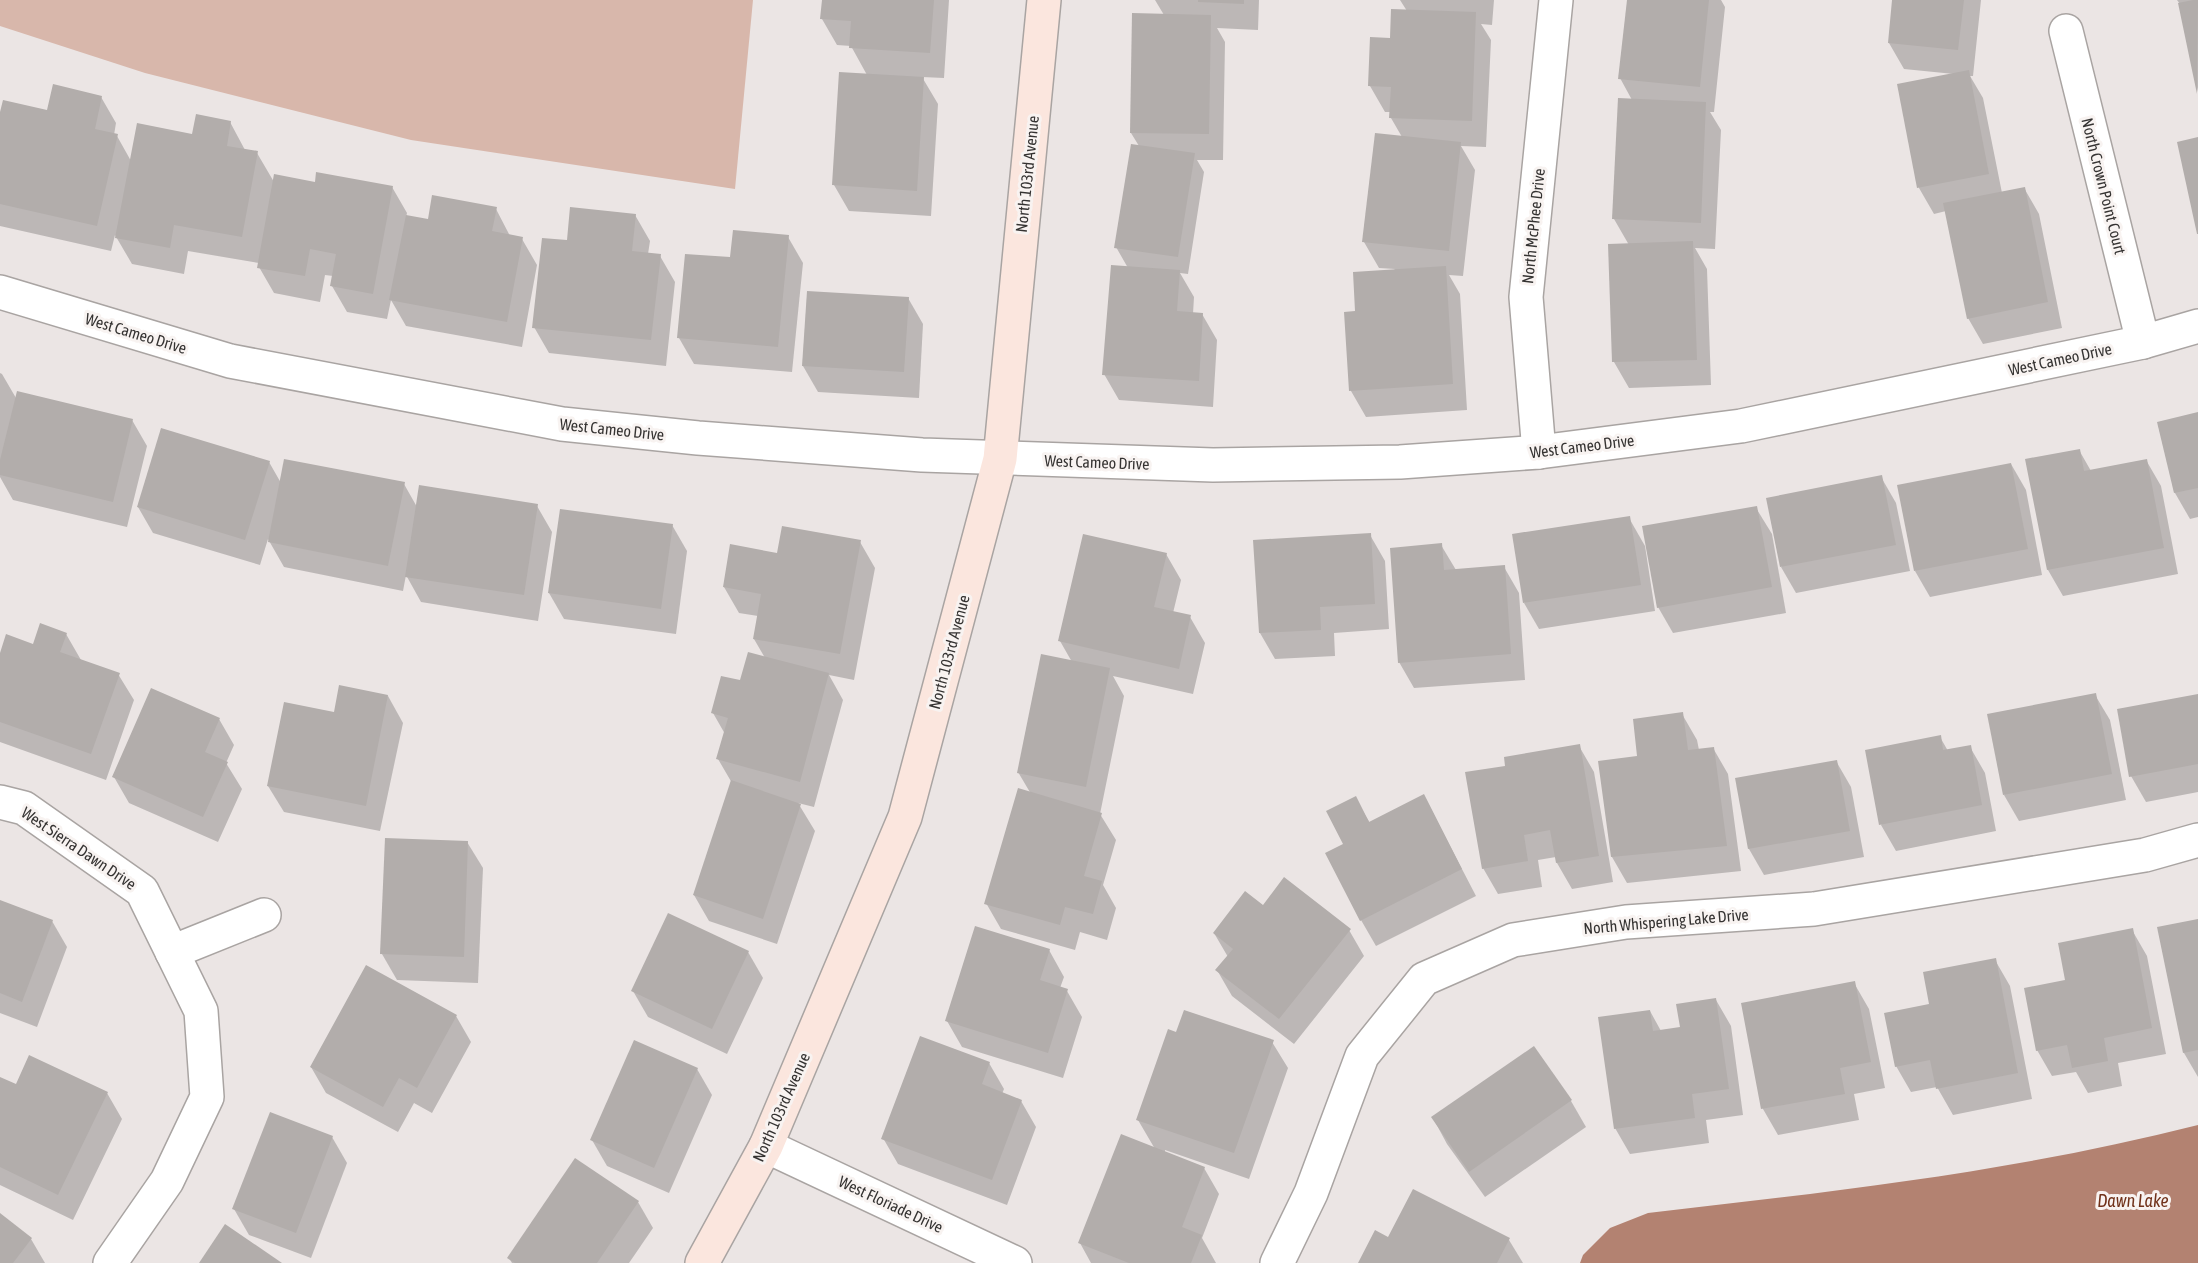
<svg xmlns="http://www.w3.org/2000/svg" width="2198" height="1263" font-family="'Asap Condensed',sans-serif">
<style>
.green{fill:#d8b7ab}
.water{fill:#b38271}
.shadow{fill:#0003}
.building{fill:#b2adab}
.lines{fill:none;stroke-linecap:round;stroke-linejoin:round}
.street-casing{stroke:#a9a4a2;stroke-width:36}
.secondary-casing{stroke:#a9a4a2;stroke-width:36}
.street{stroke:#fff;stroke-width:33}
.secondary{stroke:#fbe6de;stroke-width:33}
.labels{text-anchor:middle;stroke-width:6;stroke-linejoin:round;paint-order:stroke}
.street-label{font-size:16px;fill:#353332;stroke:#f8f3f1}
.water-label{font-size:18px;font-style:italic;fill:#71321a;stroke:#f8f3f1}
</style>
<rect width="100%" height="100%" fill="#ebe5e4"/>
<!-- green -->
<polygon class="green" points="0,0 753,0 735,189 411,140 145,73 0,26"/>
<!-- water -->
<path class="water" d="M2198 1125V1263H1580L1583 1255 1610 1228 1648 1213C1832 1192 2018 1171 2198 1125Z"/>
<!-- shadow -->
<g class="shadow">
<polygon points="823,0 949,0 944,78 922,77 938,104 931,216 849,211 834,185 867,75 851,46 837,45 822,19"/>
<polygon points="1155,0 1259,0 1258,30 1217,28 1225,42 1223,160 1197,160 1204,172 1188,274 1180,273 1194,297 1193,314 1202,314 1217,340 1213,407 1119,400 1104,374 1128,268 1116,247 1139,146 1131,133 1164,15"/>
<polygon points="1400,0 1494,0 1492,25 1481,24 1491,40 1486,147 1461,146 1475,170 1463,276 1449,275 1460,294 1467,410 1366,417 1351,391 1357,312 1395,269 1379,268 1364,242 1402,137 1391,118 1391,112 1385,112 1370,86 1407,11"/>
<polygon points="1628,0 1721,0 1725,7 1714,112 1710,112 1721,130 1715,249 1695,248 1707,269 1711,385 1629,388 1614,362 1610,246 1629,245 1614,219 1632,100 1620,78"/>
<polygon points="1893,0 1981,0 1973,76 1970,76 1983,98 2002,193 2024,188 2039,214 2062,328 1983,344 1968,318 1946,211 1934,214 1919,188 1899,85 1954,74 1904,69 1889,43"/>
<polygon points="2177,0 2198,0 2198,92 2180,4"/>
<polygon points="101,97 116,123 114,135 117,136 131,161 230,122 245,150 257,153 274,182 392,187 407,213 406,217 429,221 496,209 510,236 522,239 537,265 522,347 406,326 391,300 387,319 347,312 332,286 333,276 325,275 320,302 274,293 259,267 259,263 188,251 184,274 132,264 115,235 111,251 0,226 0,118 48,112"/>
<polygon points="635,215 650,241 648,254 660,256 675,282 666,366 549,353 534,327 568,242"/>
<polygon points="788,237 803,263 792,372 694,364 679,338 731,259"/>
<polygon points="908,298 923,324 919,398 818,392 803,366"/>
<polygon points="0,373 2,374 16,398 132,420 147,446 127,527 13,500 0,477"/>
<polygon points="2198,414 2198,517 2190,519 2175,493 2158,424"/>
<polygon points="2079,450 2091,471 2146,460 2161,486 2178,574 2063,596 2048,570 2027,460"/>
<polygon points="269,462 281,483 404,484 417,507 537,506 552,532 538,621 421,602 406,575 403,591 284,567 268,539 260,565 153,533 138,507"/>
<polygon points="2011,464 2026,490 2042,575 1930,597 1915,571"/>
<polygon points="1881,477 1896,503 1910,571 1796,593 1781,567"/>
<polygon points="1756,508 1772,534 1786,613 1673,633 1658,607"/>
<polygon points="1629,518 1645,546 1655,611 1539,629 1524,603"/>
<polygon points="672,525 687,551 676,634 564,619 549,593"/>
<polygon points="1370,535 1385,561 1389,629 1334,633 1335,656 1275,659 1260,633 1255,542"/>
<polygon points="860,542 875,568 854,680 829,675 843,700 814,807 798,803 815,831 777,944 709,921 694,895 732,783 718,759 725,734 713,713 765,658 754,639 758,616 739,613 724,587 779,554"/>
<polygon points="1441,545 1456,570 1504,567 1519,593 1525,680 1414,688 1399,662"/>
<polygon points="1166,554 1181,580 1173,613 1190,617 1205,643 1193,694 1113,676 1124,696 1100,814 1116,840 1103,885 1116,908 1107,940 1080,932 1075,950 1001,929 986,903 1031,794 1018,772 1072,662 1060,641"/>
<polygon points="66,634 81,660 118,674 134,700 106,780 0,742 0,657"/>
<polygon points="2095,695 2110,720 2126,800 2019,821 2004,795"/>
<polygon points="388,696 403,723 380,831 284,812 268,786 335,714"/>
<polygon points="2198,696 2198,792 2146,802 2131,776"/>
<polygon points="1682,714 1697,740 1699,750 1713,748 1728,774 1741,871 1627,883 1612,857 1600,762 1639,757"/>
<polygon points="219,719 234,745 226,763 242,789 218,842 129,803 114,777"/>
<polygon points="1940,737 1948,751 1970,747 1985,773 1996,831 1896,851 1881,825"/>
<polygon points="1579,746 1594,772 1613,882 1572,889 1557,863 1556,857 1538,860 1542,887 1498,894 1483,868 1507,767"/>
<polygon points="1836,761 1851,787 1864,857 1764,875 1749,849 1737,779"/>
<polygon points="1424,796 1476,896 1376,946 1361,920 1345,845 1355,798 1370,823"/>
<polygon points="467,842 483,868 478,983 397,980 382,954"/>
<polygon points="0,902 52,921 67,947 37,1027 0,1013"/>
<polygon points="1263,907 1349,930 1364,956 1294,1044 1232,996 1217,970 1228,957 1214,933"/>
<polygon points="2198,920 2198,1077 2184,1053 2158,928"/>
<polygon points="2132,930 2147,956 2166,1054 2118,1063 2122,1086 2088,1093 2076,1072 2052,1076 2037,1050 2067,981"/>
<polygon points="1049,950 1064,977 1060,988 1067,991 1082,1017 1063,1078 962,1047 947,1021"/>
<polygon points="748,952 763,978 727,1054 648,1017 633,991"/>
<polygon points="1995,960 2010,986 2032,1099 1953,1115 1937,1087 1911,1092 1896,1066 1931,1005"/>
<polygon points="367,967 456,1016 471,1042 432,1113 414,1103 398,1132 326,1093 311,1067"/>
<polygon points="1854,983 1869,1009 1885,1088 1854,1094 1859,1120 1778,1135 1763,1109 1743,1004"/>
<polygon points="1716,1000 1731,1026 1743,1115 1706,1120 1709,1143 1630,1154 1615,1128 1650,1011 1661,1031 1682,1028"/>
<polygon points="1177,1034 1272,1042 1288,1068 1249,1179 1165,1150 1165,1153 1204,1168 1219,1194 1202,1238 1216,1263 1091,1263 1080,1243 1155,1149 1138,1120"/>
<polygon points="1533,1048 1571,1101 1586,1127 1485,1197 1447,1144 1433,1118"/>
<polygon points="989,1063 1004,1089 1002,1094 1021,1101 1036,1127 1007,1205 898,1164 883,1138"/>
<polygon points="697,1069 712,1095 669,1193 607,1166 592,1140"/>
<polygon points="0,1079 16,1086 107,1093 122,1119 73,1220 0,1185"/>
<polygon points="332,1137 347,1163 311,1258 249,1235 234,1209"/>
<polygon points="638,1202 653,1228 629,1263 512,1263 509,1258"/>
<polygon points="0,1215 31,1239 45,1263 0,1263"/>
<polygon points="1389,1239 1509,1240 1523,1263 1360,1263"/>
</g>
<!-- building -->
<g class="building">
<polygon points="822,0 934,0 930,53 849,48 851,21 820,19"/>
<polygon points="1198,0 1244,0 1244,4 1198,2"/>
<polygon points="1627,0 1709,0 1700,87 1618,79"/>
<polygon points="1892,0 1964,0 1958,50 1888,43"/>
<polygon points="2193,0 2198,0 2197,94 2178,3"/>
<polygon points="1391,9 1476,12 1472,121 1389,118 1391,87 1368,86 1370,37 1390,38"/>
<polygon points="1132,13 1211,15 1209,134 1130,133"/>
<polygon points="1969,70 1989,174 1917,188 1897,84"/>
<polygon points="839,72 924,77 917,191 832,185"/>
<polygon points="53,84 102,96 95,129 118,134 97,226 0,204 0,112 3,100 47,110"/>
<polygon points="1618,98 1706,102 1701,223 1612,219"/>
<polygon points="196,114 231,121 227,146 258,151 242,237 174,225 170,248 115,238 137,123 192,134"/>
<polygon points="1375,133 1461,142 1449,251 1362,242"/>
<polygon points="2198,137 2198,234 2197,234 2177,142"/>
<polygon points="1131,144 1195,153 1178,257 1114,248"/>
<polygon points="316,172 393,186 373,294 330,286 336,254 310,249 305,276 257,268 274,174 315,182"/>
<polygon points="2025,187 2048,302 1967,319 1943,203"/>
<polygon points="432,195 497,207 492,231 523,237 507,322 389,300 406,215 428,219"/>
<polygon points="570,207 636,214 632,251 661,254 651,340 532,328 542,238 567,240"/>
<polygon points="733,230 789,235 778,347 677,338 685,254 730,257"/>
<polygon points="1693,241 1697,360 1612,362 1608,244"/>
<polygon points="1111,265 1180,270 1177,311 1203,313 1199,381 1102,375"/>
<polygon points="1446,266 1453,384 1349,391 1344,312 1355,311 1353,272"/>
<polygon points="807,291 909,297 904,372 802,366"/>
<polygon points="17,391 133,419 113,502 0,475 0,460"/>
<polygon points="2198,412 2198,488 2174,493 2157,422"/>
<polygon points="161,428 270,461 245,540 137,507"/>
<polygon points="2080,449 2084,471 2147,459 2164,548 2047,570 2025,459"/>
<polygon points="284,459 405,482 388,566 268,542"/>
<polygon points="2011,463 2028,549 1914,571 1897,485"/>
<polygon points="1882,475 1896,545 1780,567 1766,498"/>
<polygon points="419,485 538,504 524,595 405,577"/>
<polygon points="1757,506 1772,587 1657,608 1642,526"/>
<polygon points="560,509 673,524 661,609 548,593"/>
<polygon points="1630,516 1641,585 1523,603 1512,534"/>
<polygon points="782,526 861,540 840,654 753,639 761,594 723,587 730,544 777,553"/>
<polygon points="1371,533 1375,604 1320,607 1321,630 1259,633 1253,540"/>
<polygon points="1083,534 1167,553 1154,607 1191,615 1179,669 1058,641"/>
<polygon points="1442,543 1444,570 1505,565 1511,654 1398,663 1390,548"/>
<polygon points="40,623 67,633 60,652 120,673 91,754 0,722 0,653 6,634 33,644"/>
<polygon points="748,652 829,673 800,782 716,759 728,718 711,713 721,676 740,680"/>
<polygon points="1041,654 1110,668 1086,787 1017,773"/>
<polygon points="339,685 388,695 366,806 267,786 284,702 334,712"/>
<polygon points="151,688 220,718 205,752 228,762 203,817 112,777"/>
<polygon points="2096,693 2112,774 2003,795 1987,714"/>
<polygon points="2198,694 2198,764 2129,777 2117,709"/>
<polygon points="1683,712 1688,750 1714,747 1727,846 1611,857 1598,761 1637,756 1633,719"/>
<polygon points="1941,735 1943,750 1971,745 1982,805 1879,825 1865,750"/>
<polygon points="1580,744 1599,856 1556,863 1550,830 1524,835 1528,861 1482,869 1465,772 1505,766 1504,757"/>
<polygon points="1837,760 1850,831 1748,849 1735,778"/>
<polygon points="731,780 801,804 763,919 693,895"/>
<polygon points="1018,788 1102,813 1084,876 1102,881 1093,914 1065,907 1060,925 984,904"/>
<polygon points="1424,794 1462,869 1360,921 1325,853 1343,844 1326,811 1356,796 1369,822"/>
<polygon points="385,838 468,841 464,957 380,954"/>
<polygon points="1284,877 1351,929 1279,1019 1215,970 1233,949 1213,933 1245,891 1263,905"/>
<polygon points="0,900 53,920 22,1002 0,993"/>
<polygon points="668,913 749,951 712,1029 631,991"/>
<polygon points="2198,919 2198,1050 2183,1053 2157,927"/>
<polygon points="975,926 1050,949 1040,980 1068,989 1048,1053 945,1021"/>
<polygon points="2133,928 2152,1028 2104,1038 2108,1061 2072,1068 2067,1045 2036,1051 2024,988 2065,980 2058,943"/>
<polygon points="1996,958 2018,1073 1936,1089 1930,1060 1895,1067 1884,1013 1929,1004 1923,972"/>
<polygon points="366,965 457,1015 417,1088 399,1078 383,1107 310,1067"/>
<polygon points="1855,981 1871,1062 1840,1068 1845,1094 1761,1109 1741,1003"/>
<polygon points="1716,998 1729,1089 1692,1094 1695,1118 1614,1129 1598,1017 1650,1010 1653,1031 1680,1027 1676,1004"/>
<polygon points="1184,1010 1274,1040 1234,1153 1136,1120 1168,1029 1176,1032"/>
<polygon points="920,1036 990,1062 982,1084 1022,1100 992,1180 881,1139"/>
<polygon points="634,1040 698,1068 654,1168 590,1140"/>
<polygon points="1534,1046 1572,1100 1469,1172 1431,1117"/>
<polygon points="29,1055 108,1092 58,1195 0,1167 0,1077 16,1084"/>
<polygon points="270,1112 333,1136 296,1233 232,1209"/>
<polygon points="1121,1134 1205,1167 1182,1227 1202,1235 1191,1263 1129,1263 1078,1243"/>
<polygon points="575,1158 639,1201 597,1263 515,1263 507,1258"/>
<polygon points="1413,1189 1510,1238 1497,1263 1358,1263 1375,1230 1388,1237"/>
<polygon points="0,1213 32,1238 13,1263 0,1263"/>
<polygon points="225,1224 282,1263 199,1263"/>
</g>
<g class="lines">
<defs>
<g id="street">
<polyline points="2066,31 2143,342"/>
<polyline points="0,292 230,361 562,424 698,438 922,455 1213,465 1400,462 1539,452 1741,426 2143,342 2198,326"/>
<polyline points="1539,452 1526,297 1556,0"/>
<polyline points="0,802 24,808 142,891 201,1011 207,1097 167,1181 110,1263"/>
<polyline points="172,952 264,915"/>
<polyline points="766,1146 1015,1263"/>
<polyline points="1277,1263 1311,1193 1362,1056 1424,979 1513,940 1626,922 1814,909 2145,855 2198,840"/>
</g>
<polyline id="secondary" points="702,1263 766,1146 905,817 1000,459 1044,0"/>
</defs>
<!-- street casing -->
<use href="#street" class="street-casing"/>
<!-- secondary casing -->
<use href="#secondary" class="secondary-casing"/>
<!-- street -->
<use href="#street" class="street"/>
<!-- secondary -->
<use href="#secondary" class="secondary"/>
</g>
<g class="labels">
<!-- street labels -->
<g class="street-label">
<text transform="translate(1027 174) rotate(-84)" y="6">North 103rd Avenue</text>
<text transform="translate(2104 186) rotate(76)" y="6">North Crown Point Court</text>
<text transform="translate(1533 226) rotate(-84)" y="6">North McPhee Drive</text>
<text transform="translate(136 333) rotate(17)" y="6">West Cameo Drive</text>
<text transform="translate(2060 359) rotate(-12)" y="6">West Cameo Drive</text>
<text transform="translate(612 429) rotate(6)" y="6">West Cameo Drive</text>
<text transform="translate(1582 446) rotate(-7)" y="6">West Cameo Drive</text>
<text transform="translate(1097 462) rotate(2)" y="6">West Cameo Drive</text>
<text transform="translate(949 652) rotate(-75)" y="6">North 103rd Avenue</text>
<text transform="translate(79 848) rotate(34)" y="6">West Sierra Dawn Drive</text>
<text transform="translate(1666 921) rotate(-5)" y="6">North Whispering Lake Drive</text>
<text transform="translate(781 1107) rotate(-66)" y="6">North 103rd Avenue</text>
<text transform="translate(891 1204) rotate(25)" y="6">West Floriade Drive</text>
</g>
<!-- water labels -->
<g class="water-label">
<text x="2133" y="1207">Dawn Lake</text>
</g>
</g>
</svg>
